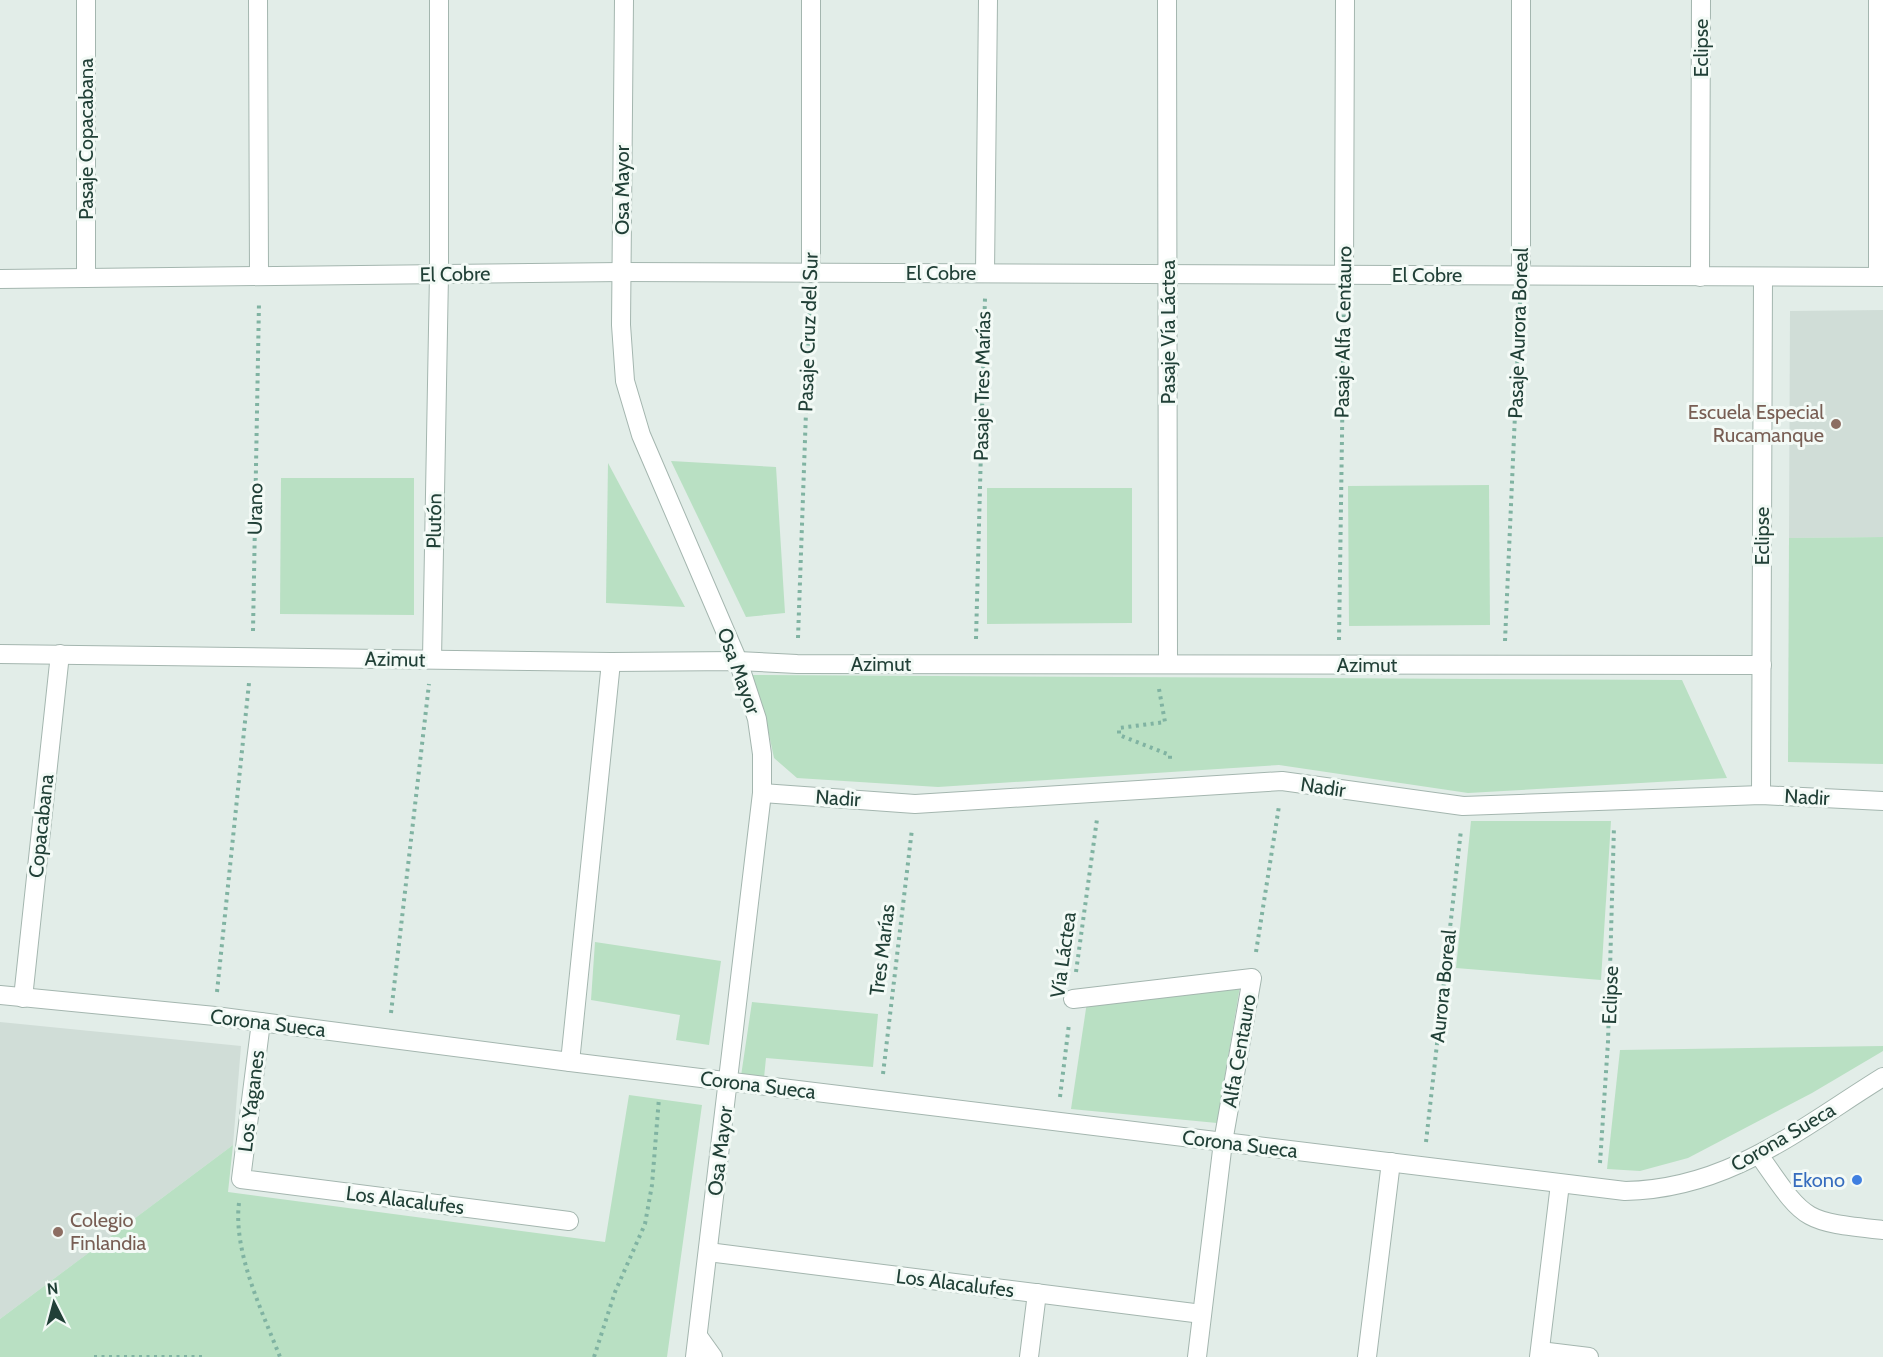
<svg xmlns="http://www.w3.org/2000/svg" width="1883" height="1357" font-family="Cabin,sans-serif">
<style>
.built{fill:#d0ddd7}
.green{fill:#b9e0c3}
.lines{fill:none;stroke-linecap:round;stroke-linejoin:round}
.minor-casing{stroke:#a4b6af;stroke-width:20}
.tertiary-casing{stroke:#a4b6af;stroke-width:20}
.path{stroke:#80b3a2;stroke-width:4;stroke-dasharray:3 4.5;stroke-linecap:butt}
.minor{stroke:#fff;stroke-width:18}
.tertiary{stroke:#fff;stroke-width:18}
.education-dot{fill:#8d6e63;stroke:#f3faf6;stroke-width:2}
.shop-dot{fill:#3f7fe0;stroke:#f3faf6;stroke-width:2}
.labels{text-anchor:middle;stroke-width:6;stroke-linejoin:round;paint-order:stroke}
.street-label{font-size:20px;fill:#214037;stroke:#f3faf6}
.education-label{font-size:20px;fill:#785e54;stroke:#f3faf6;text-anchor:end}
.shop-label{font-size:20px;fill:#366cbe;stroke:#f3faf6;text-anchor:end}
</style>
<rect width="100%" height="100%" fill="#e2ede8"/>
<!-- built -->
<g class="built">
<polygon points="1883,310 1883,537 1789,538 1790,311"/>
<polygon points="0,1022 241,1046 233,1145 0,1319"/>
</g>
<!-- green -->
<g class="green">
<polygon points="671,461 776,467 785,613 746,617"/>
<polygon points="608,463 685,607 606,603"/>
<polygon points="281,478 414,478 414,615 280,614"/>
<polygon points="1489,485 1490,625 1349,626 1348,486"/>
<polygon points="987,488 1132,488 1132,623 987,624"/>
<polygon points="1883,537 1883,764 1788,762 1789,538"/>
<polygon points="748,675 1682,680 1727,778 1468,793 1279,765 938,787 797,778 774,758 766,720"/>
<polygon points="1471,821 1611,821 1601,980 1456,968"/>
<polygon points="595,942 721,961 709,1045 676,1040 680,1015 591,1000"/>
<polygon points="1240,986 1217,1123 1071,1109 1087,1002"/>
<polygon points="752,1002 878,1014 873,1067 766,1058 764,1078 741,1076"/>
<polygon points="1883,1046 1883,1051 1812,1093 1688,1158 1640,1171 1607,1169 1620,1050"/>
<polygon points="629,1095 702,1105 667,1357 0,1357 0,1319 233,1145 228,1192 605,1242"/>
</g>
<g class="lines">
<defs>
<g id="minor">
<polyline points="258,0 259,276"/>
<polyline points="624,0 621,325 625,381 641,435 738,661 757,719 762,754 762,793 695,1357"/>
<polyline points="811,0 811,273"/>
<polyline points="1167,0 1168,664"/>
<polyline points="1521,0 1521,276"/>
<polyline points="985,273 988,0"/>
<polyline points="1344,275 1345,0"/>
<polyline points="1700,277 1701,0"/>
<polyline points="1878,277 1878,0"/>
<polyline points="86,278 86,0"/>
<polyline points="0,279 621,272 1883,277"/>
<polyline points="0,654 611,662 738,661 797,664 1762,665"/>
<polyline points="432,659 439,274 439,0"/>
<polyline points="762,793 915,804 1282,781 1463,806 1761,795 1883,801"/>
<polyline points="1761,795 1763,277"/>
<polyline points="23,998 60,654"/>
<polyline points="1073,999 1252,978 1223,1142 1197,1357"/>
<polyline points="261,1022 241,1179 569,1221"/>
<polyline points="570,1062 611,662"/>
<path d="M1759 1155C1806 1222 1801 1221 1883 1230"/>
<polyline points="708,1252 1202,1314"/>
<polyline points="698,1336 713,1357"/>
<polyline points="1540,1351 1589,1357"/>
<polyline points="1029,1357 1037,1293"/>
<polyline points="1367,1357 1391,1162"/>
<polyline points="1539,1357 1560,1184"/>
</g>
<path id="tertiary" d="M0 995 215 1016 570 1062 1625 1191C1729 1189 1799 1129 1883 1077"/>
</defs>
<!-- minor casing -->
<use href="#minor" class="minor-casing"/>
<!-- tertiary casing -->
<use href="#tertiary" class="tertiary-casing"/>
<!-- path -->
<g class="path">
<polyline points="253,631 259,302"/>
<polyline points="798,638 810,298"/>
<polyline points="976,639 985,298"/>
<polyline points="1339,640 1344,300"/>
<polyline points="1505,641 1520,301"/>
<polyline points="1159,689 1165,722 1119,728 1119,735 1170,755 1170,761"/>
<polyline points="1256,952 1279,806"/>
<polyline points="1076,972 1097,819"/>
<polyline points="217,992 249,683"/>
<polyline points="391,1013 429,684"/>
<polyline points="883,1074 912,829"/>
<polyline points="1060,1097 1069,1024"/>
<polyline points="1426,1142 1461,830"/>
<polyline points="1600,1163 1608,1042 1614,826"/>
<path d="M239 1203C233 1252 262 1311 280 1357"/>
<polyline points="94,1357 204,1357"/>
<polyline points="594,1357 615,1292 645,1224 652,1185 659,1098"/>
</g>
<!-- minor -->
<use href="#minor" class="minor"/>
<!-- tertiary -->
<use href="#tertiary" class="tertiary"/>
</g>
<!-- markers -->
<g class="education-dot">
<circle cx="1836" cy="424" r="6"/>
<circle cx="58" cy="1232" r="6"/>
</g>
<circle class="shop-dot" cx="1857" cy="1180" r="6"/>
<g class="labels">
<!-- street labels -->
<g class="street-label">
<text transform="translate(1701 48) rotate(-90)" y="7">Eclipse</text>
<text transform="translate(86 139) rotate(-90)" y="7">Pasaje Copacabana</text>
<text transform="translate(622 190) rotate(-90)" y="7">Osa Mayor</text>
<text x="941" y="280">El Cobre</text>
<text transform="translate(455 274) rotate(-1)" y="7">El Cobre</text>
<text x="1427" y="282">El Cobre</text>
<text transform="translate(808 332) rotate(-88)" y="7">Pasaje Cruz del Sur</text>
<text transform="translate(1168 332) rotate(-90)" y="7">Pasaje Vía Láctea</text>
<text transform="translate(1343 332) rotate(-89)" y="7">Pasaje Alfa Centauro</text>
<text transform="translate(1518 333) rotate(-88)" y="7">Pasaje Aurora Boreal</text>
<text transform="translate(982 386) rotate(-89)" y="7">Pasaje Tres Marías</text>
<text transform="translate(255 509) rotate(-89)" y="7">Urano</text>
<text transform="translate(434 521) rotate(-89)" y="7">Plutón</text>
<text transform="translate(1762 536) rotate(-90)" y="7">Eclipse</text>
<text transform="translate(395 659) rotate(1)" y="7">Azimut</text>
<text x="881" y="671">Azimut</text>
<text x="1367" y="672">Azimut</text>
<text transform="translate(739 671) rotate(70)" y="7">Osa Mayor</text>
<text transform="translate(1323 787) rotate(8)" y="7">Nadir</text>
<text transform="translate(1807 797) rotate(3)" y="7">Nadir</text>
<text transform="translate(838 798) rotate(4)" y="7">Nadir</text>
<text transform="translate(41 826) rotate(-84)" y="7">Copacabana</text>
<text transform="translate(882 950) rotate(-83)" y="7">Tres Marías</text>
<text transform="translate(1063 955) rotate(-82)" y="7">Vía Láctea</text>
<text transform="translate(1443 986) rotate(-84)" y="7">Aurora Boreal</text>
<text transform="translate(1610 995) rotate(-88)" y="7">Eclipse</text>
<text transform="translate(268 1023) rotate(7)" y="7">Corona Sueca</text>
<text transform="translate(1239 1051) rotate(-80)" y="7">Alfa Centauro</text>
<text transform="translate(758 1085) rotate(7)" y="7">Corona Sueca</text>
<text transform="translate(251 1101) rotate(-83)" y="7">Los Yaganes</text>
<text transform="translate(1783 1137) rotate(-30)" y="7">Corona Sueca</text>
<text transform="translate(1240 1144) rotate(7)" y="7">Corona Sueca</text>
<text transform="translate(720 1151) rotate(-83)" y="7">Osa Mayor</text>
<text transform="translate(405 1200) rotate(7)" y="7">Los Alacalufes</text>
<text transform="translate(955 1283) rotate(7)" y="7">Los Alacalufes</text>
</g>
<!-- education labels -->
<g class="education-label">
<text x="1824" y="419">Escuela Especial<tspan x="1824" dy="23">Rucamanque</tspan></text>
<text x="70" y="1227" text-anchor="start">Colegio<tspan x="70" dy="23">Finlandia</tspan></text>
</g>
<!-- shop labels -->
<g class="shop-label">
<text x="1845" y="1187">Ekono</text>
</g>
</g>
<!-- north arrow -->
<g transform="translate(54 1303) rotate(354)" stroke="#f3faf6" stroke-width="4.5" paint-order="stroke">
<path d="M0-4.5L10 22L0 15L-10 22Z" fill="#214037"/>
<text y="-9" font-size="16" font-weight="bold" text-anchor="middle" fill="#214037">N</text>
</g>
</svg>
